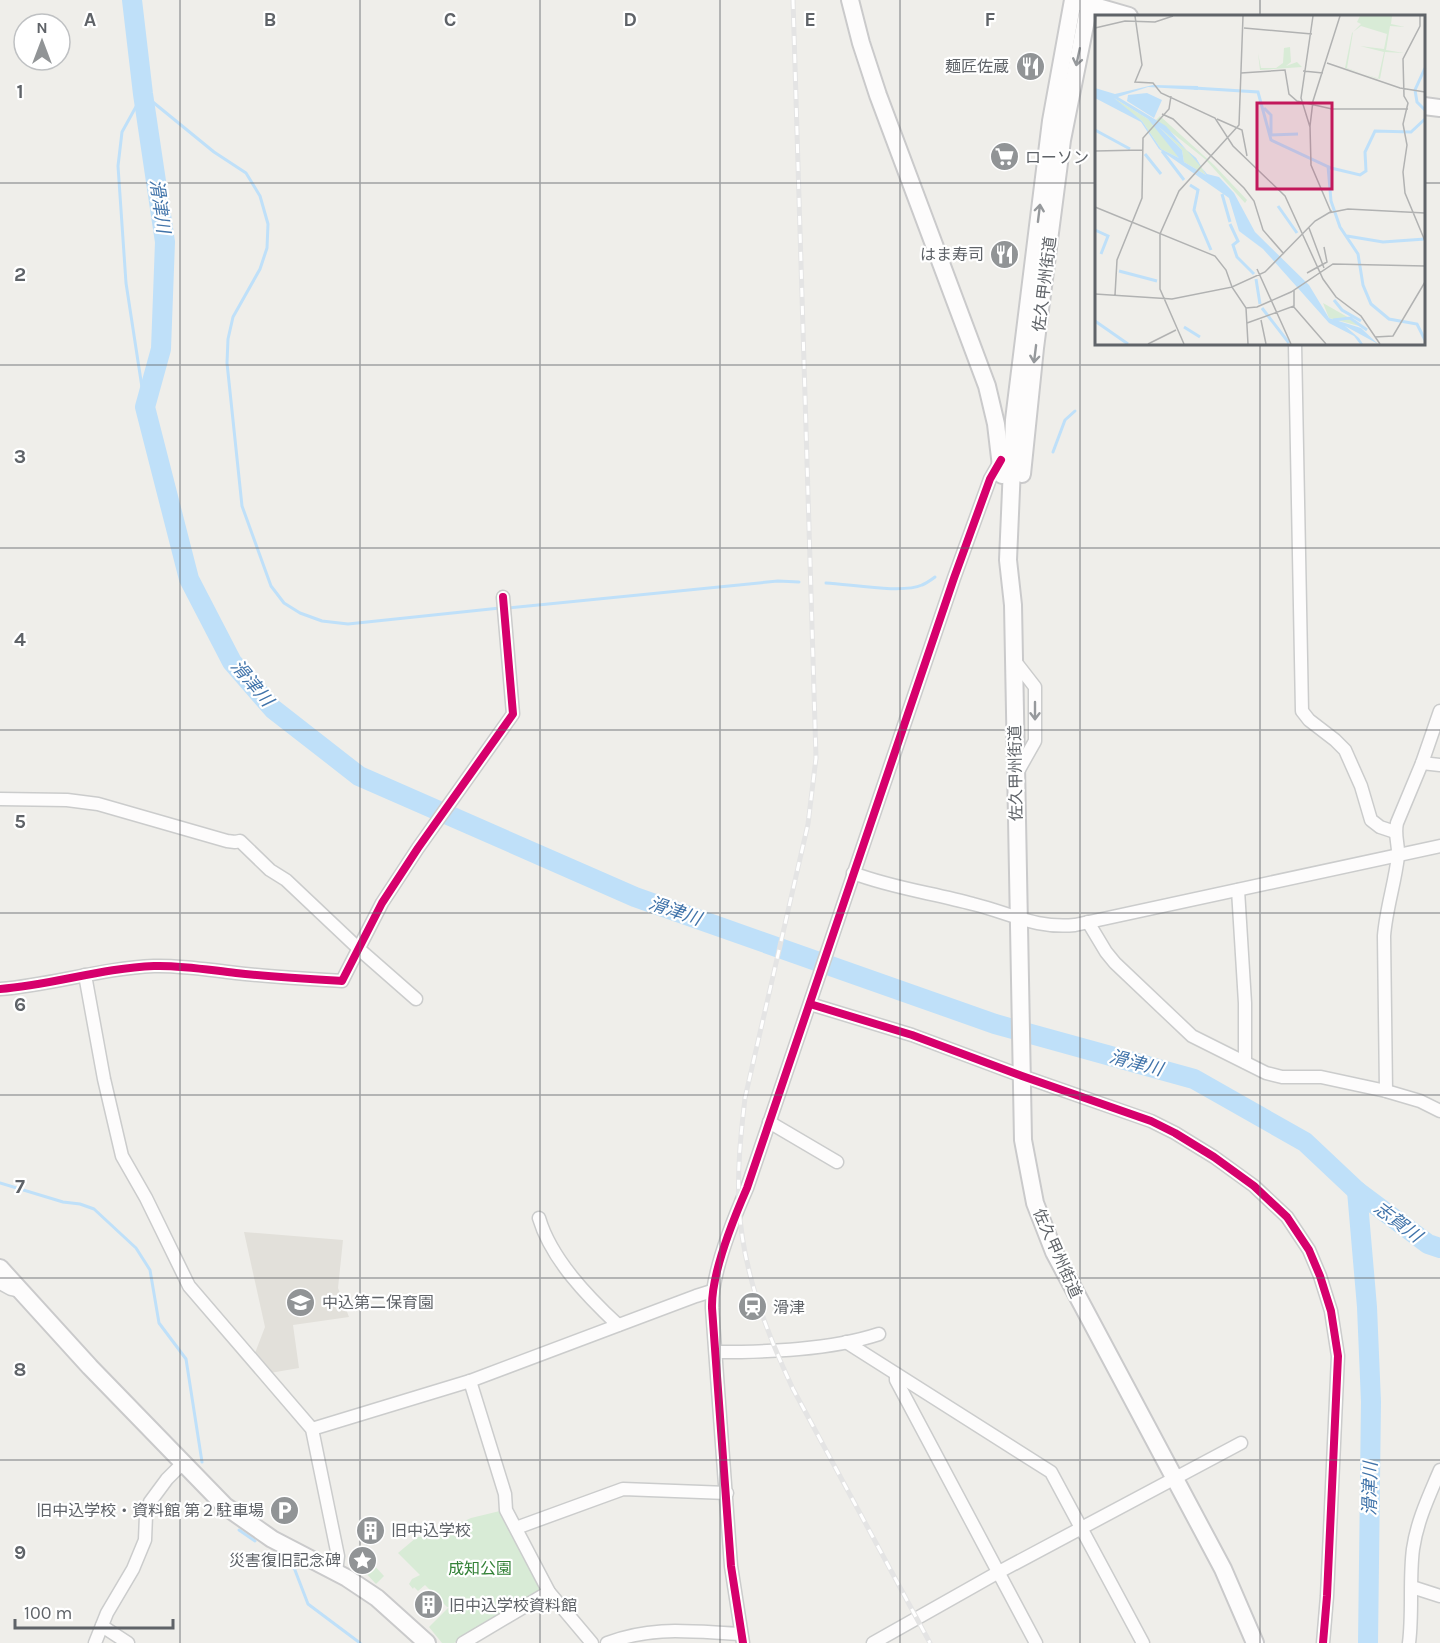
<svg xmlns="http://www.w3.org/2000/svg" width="1440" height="1643" font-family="Karla,'Noto Sans JP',sans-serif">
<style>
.education{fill:#e2e0da}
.green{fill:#d8ebd6}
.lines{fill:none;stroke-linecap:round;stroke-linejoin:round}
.stream{stroke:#bfe0f9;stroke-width:3}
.river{stroke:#bfe0f9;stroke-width:20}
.street-casing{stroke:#cbcccc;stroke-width:15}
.secondary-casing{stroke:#cacacb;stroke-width:20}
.street{stroke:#fdfcfc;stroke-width:12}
.secondary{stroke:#fdfcfc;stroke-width:16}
.rail-casing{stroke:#e4e4e4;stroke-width:5}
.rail{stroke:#fff;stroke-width:3;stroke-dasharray:9;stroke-linecap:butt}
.cycleway-casing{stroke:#fff;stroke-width:11}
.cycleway{stroke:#d6006c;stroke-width:8}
.oneway{stroke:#96999c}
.grid{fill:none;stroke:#5f6368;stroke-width:1.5;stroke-opacity:0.55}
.labels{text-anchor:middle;stroke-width:4.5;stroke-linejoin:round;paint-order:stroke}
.poi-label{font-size:16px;fill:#5f6368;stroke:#fff;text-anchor:start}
.street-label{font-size:16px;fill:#5f6368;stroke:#fff}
.park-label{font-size:16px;fill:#348238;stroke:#fff}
.water-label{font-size:18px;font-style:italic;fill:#4174aa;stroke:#fff}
.inset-river{fill:none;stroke:#bfe0f9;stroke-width:3}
.inset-road{fill:none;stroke:#b1b2b2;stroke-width:1.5}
.view{fill:#c2185b;fill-opacity:0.15;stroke:#c2185b;stroke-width:3}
.inset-edge{fill:none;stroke:#5f6368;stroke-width:3}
.grid-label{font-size:20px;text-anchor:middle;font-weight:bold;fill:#5f6368;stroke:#fff;stroke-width:4.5;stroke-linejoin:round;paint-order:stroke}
</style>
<rect width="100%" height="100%" fill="#efeeea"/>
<!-- education -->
<polygon class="education" points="244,1232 343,1240 338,1288 349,1317 293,1325 299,1368 270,1373 255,1353 265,1327"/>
<!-- green -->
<g class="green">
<polygon points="504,1510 542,1590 454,1643 442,1643 429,1627 449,1607 447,1607 425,1585 418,1591 414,1587 413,1589 409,1584 412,1579 420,1575 398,1553 417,1537 431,1536 471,1518"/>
<polygon points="356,1553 369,1560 384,1576 376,1584 351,1557"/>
</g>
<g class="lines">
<!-- stream -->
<g class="stream">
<polyline points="145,407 126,283 118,166 122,132 143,94 214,152 246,173 260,196 268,224 267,248 260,269 233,317 228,339 227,363 242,506 271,586 284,603 300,613 322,621 348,624 500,608"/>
<polyline points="1053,452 1065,420 1075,411"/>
<path d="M826 583C850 584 902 594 922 585 927 583 931 580 935 577"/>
<polyline points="507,608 778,581 799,582"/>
<polyline points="0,1183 63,1202 80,1204 94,1209 136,1248 150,1270 159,1323 186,1359 202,1462"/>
<polyline points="239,1530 255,1541"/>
<polyline points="293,1565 308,1604 360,1643"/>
</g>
<!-- river -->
<g class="river">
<polyline points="132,0 143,94 165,242 161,349 145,407 189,579 232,662 273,709 359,776 635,897 995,1024 1194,1079 1305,1142 1357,1191 1428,1244 1440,1248"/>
<polyline points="1357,1191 1367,1307 1371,1402 1368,1643"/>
</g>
<defs>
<g id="street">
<polyline points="1295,344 1302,711 1309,720 1335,740 1345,750 1361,786 1371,820 1380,827 1395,832"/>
<polyline points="1014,660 1035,687 1035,741 1017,773"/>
<polyline points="1422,763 1440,765"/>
<polyline points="0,799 67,800 98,804 227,841 235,842 240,841 270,870 286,880 359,949 416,999"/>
<path d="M853 873C892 888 933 893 973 904 1010 913 1036 929 1075 925L1440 846"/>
<polyline points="1238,890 1245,1003 1245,1062"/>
<polyline points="1088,922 1106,952 1115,963 1192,1036 1266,1073 1282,1077 1321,1077 1386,1091 1420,1101 1440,1111"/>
<polyline points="85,975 104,1079 122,1156 146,1198 189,1286 312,1429 338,1556 336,1572"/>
<path d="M0 989C52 985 102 968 154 966 182 965 209 970 236 973 271 977 307 979 342 981L382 903 418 848 513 714 503 597"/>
<polyline points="810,1004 912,1035 1022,1076 1151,1121 1175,1133 1214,1157 1254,1186 1287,1217 1309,1250 1320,1276 1331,1311 1338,1356 1327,1596 1323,1643"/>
<path d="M1386 1091 1384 936C1386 909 1395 883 1398 856 1399 845 1394 835 1397 823L1422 763 1440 711"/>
<polyline points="769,1122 837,1162"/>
<path d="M539 1218C551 1259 588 1297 618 1325"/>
<polyline points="0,1283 11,1289 20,1291"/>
<polyline points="846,1342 1051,1472 1143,1643"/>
<path d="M716 1352C768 1352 830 1350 879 1334"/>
<polyline points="896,1374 896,1380 1036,1643"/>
<polyline points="470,1381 505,1494 506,1510 549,1592 592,1643"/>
<polyline points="312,1429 470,1381 696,1296 712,1291"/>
<polyline points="516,1528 623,1489 727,1493"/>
<polyline points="1412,1587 1440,1596"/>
<polyline points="102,1626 128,1643"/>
<polyline points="95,1643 107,1613 133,1569 145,1540 146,1515 150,1502 167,1479 182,1464"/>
<polyline points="463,1643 549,1592"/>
<path d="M607 1643C655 1625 692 1632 741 1634"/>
<path d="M743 1643 731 1566 712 1308C711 1273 733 1220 747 1188L954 578 990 479 1001 460"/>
<polyline points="873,1643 997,1573 1241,1443"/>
<path d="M1409 1643C1413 1612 1409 1580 1413 1549 1417 1521 1429 1496 1440 1470"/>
</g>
<g id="secondary">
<polyline points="850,0 861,43 878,95 987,386 996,424 1002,475"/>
<polyline points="1073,0 1051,121 1014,420 1008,560 1013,605 1023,1140 1035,1203 1054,1252 1223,1569 1255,1643"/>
<polyline points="1077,1 1129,16"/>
<polyline points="1424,106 1440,108"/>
<polyline points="1022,474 1035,348 1062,140 1090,0"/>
<polyline points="0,1268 90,1367 225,1506 272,1539 347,1578 377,1598 427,1643"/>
</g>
</defs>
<!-- street casing -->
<use href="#street" class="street-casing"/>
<!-- secondary casing -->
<use href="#secondary" class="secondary-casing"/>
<!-- street -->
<use href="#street" class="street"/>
<!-- secondary -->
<use href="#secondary" class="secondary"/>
<defs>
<path id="rail" d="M793 0 816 758 808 824 745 1098C741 1133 737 1169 739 1204 742 1269 766 1331 793 1389L930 1643"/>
</defs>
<!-- rail casing -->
<use href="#rail" class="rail-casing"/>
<!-- rail -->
<use href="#rail" class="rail"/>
<defs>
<g id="cycleway">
<path d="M0 989C52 985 102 968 154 966 182 965 209 970 236 973 271 977 307 979 342 981L382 903 418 848 513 714 503 597"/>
<polyline points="810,1004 912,1035 1022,1076 1151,1121 1175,1133 1214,1157 1254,1186 1287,1217 1309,1250 1320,1276 1331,1311 1338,1356 1327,1596 1323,1643"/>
<path d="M743 1643 731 1566 712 1308C711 1273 733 1220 747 1188L954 578 990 479 1001 460"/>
</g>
</defs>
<!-- cycleway casing -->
<use href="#cycleway" class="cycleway-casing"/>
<!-- cycleway -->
<use href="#cycleway" class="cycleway"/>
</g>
<!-- one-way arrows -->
<defs><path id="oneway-shaft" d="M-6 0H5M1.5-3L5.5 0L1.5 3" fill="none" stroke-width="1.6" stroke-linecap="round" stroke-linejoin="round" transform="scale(1.5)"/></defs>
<g class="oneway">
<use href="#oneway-shaft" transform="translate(1078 57) rotate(102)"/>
<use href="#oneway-shaft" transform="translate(1039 213) rotate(-83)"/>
<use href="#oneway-shaft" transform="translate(1035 354) rotate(97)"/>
<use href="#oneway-shaft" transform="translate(1035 711) rotate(90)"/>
</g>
<!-- grid -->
<path class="grid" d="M180 0V1643M360 0V1643M540 0V1643M720 0V1643M900 0V1643M1080 0V1643M1260 0V16M0 183H1096M1424 183H1440M1260 344V1643M0 365H1440M0 548H1440M0 730H1440M0 913H1440M0 1095H1440M0 1278H1440M0 1460H1440"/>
<!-- icons -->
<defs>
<symbol id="restaurant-disc" viewBox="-11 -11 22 22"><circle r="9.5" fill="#919496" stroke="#fff"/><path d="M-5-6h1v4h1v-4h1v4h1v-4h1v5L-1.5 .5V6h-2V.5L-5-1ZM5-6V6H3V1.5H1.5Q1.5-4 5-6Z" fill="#fff"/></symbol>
<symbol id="supermarket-disc" viewBox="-11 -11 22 22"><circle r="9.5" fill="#919496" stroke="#fff"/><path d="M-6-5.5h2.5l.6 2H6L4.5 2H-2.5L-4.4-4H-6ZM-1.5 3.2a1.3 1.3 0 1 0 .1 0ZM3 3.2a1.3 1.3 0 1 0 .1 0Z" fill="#fff"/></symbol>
<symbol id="school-disc" viewBox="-11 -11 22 22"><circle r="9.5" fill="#919496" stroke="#fff"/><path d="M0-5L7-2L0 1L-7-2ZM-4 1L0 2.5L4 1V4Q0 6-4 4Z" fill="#fff"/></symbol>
<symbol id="station-disc" viewBox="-11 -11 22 22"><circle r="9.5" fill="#919496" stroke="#fff"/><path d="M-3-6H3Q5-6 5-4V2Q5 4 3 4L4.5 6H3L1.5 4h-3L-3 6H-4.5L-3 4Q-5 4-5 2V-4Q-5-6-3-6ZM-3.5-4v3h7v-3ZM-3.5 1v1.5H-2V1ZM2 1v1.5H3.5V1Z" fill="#fff"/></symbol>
<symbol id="parking-disc" viewBox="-11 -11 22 22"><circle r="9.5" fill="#919496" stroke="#fff"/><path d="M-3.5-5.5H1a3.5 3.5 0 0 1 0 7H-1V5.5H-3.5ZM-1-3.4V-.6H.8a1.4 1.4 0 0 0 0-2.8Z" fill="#fff"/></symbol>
<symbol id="building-disc" viewBox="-11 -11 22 22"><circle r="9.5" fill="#919496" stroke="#fff"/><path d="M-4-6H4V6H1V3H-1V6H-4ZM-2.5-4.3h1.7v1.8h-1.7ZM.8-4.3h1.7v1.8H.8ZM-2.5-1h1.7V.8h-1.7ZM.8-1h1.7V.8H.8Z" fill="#fff"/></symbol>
<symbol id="sight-disc" viewBox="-11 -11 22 22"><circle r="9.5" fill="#919496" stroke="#fff"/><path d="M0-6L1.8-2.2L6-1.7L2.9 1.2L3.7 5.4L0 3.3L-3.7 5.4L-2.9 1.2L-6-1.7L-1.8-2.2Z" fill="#fff"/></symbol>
</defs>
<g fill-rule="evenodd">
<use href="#restaurant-disc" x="1014" y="50" width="33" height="33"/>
<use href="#supermarket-disc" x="988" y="140" width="33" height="33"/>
<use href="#restaurant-disc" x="988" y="238" width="33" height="33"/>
<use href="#school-disc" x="284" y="1286" width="33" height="33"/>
<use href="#station-disc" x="736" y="1290" width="33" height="33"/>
<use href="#parking-disc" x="268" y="1494" width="33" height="33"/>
<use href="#building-disc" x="354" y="1514" width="33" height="33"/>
<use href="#sight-disc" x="346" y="1544" width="33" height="33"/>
<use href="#building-disc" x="412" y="1588" width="33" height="33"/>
</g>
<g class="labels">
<!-- poi labels -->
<g class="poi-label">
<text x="1009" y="72" text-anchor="end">麺匠佐蔵</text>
<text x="1025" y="163">ローソン</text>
<text x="984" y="260" text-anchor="end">はま寿司</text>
<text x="322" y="1308">中込第二保育園</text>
<text x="773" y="1313">滑津</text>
<text x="264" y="1516" text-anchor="end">旧中込学校・資料館 第２駐車場</text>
<text x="391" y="1536">旧中込学校</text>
<text x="341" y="1566" text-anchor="end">災害復旧記念碑</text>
<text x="449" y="1611">旧中込学校資料館</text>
</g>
<!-- street labels -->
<g class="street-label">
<text transform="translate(1044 284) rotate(-83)" y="6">佐久甲州街道</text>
<text transform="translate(1015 773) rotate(-91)" y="6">佐久甲州街道</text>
<text transform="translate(1058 1253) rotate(66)" y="6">佐久甲州街道</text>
</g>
<!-- park labels -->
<g class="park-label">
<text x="480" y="1574">成知公園</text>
</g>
<!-- water labels -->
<g class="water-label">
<text transform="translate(160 206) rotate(82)" y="6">滑津川</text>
<text transform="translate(252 683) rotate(50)" y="6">滑津川</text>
<text transform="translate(675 911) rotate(19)" y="6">滑津川</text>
<text transform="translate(1136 1063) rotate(15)" y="6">滑津川</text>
<text transform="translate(1398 1222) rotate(37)" y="6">志賀川</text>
<text transform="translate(1370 1489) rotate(-89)" y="6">滑津川</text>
</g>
</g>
<!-- overview -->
<g transform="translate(1095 15)">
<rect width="330" height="330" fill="#efeeea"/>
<path d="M265 1H297L296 9 310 12 295 11 291 35 309 38 290 37 285 64 250 53 257 18 266 9 262 7ZM266 11 292 19 289 34 265 31 289 37 283 64 252 53 258 17ZM195 32 196 47 191 51 202 47 207 52 165 55 163 38 166 53H181L188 48 189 33ZM19 83 53 104 84 137V143L66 134 47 106 32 95 27 97 21 93 17 87 29 94ZM65 101 119 150 152 185 150 188 110 144 61 105ZM63 111 101 143 111 160 89 147 87 135ZM228 288 263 308 268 312 234 303Z" fill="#d8ebd6" fill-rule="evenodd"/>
<path d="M58 70 103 71V75L53 72 23 82 71 111 112 159 124 162 139 178 160 217 214 270 234 303 266 313 283 329 250 311 264 323 268 329H265L259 321 234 308 168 234 144 216 134 183 64 134 46 107 0 83V73L20 79ZM19 83 53 104 84 143 66 134 47 106ZM64 112 101 143 111 160 89 147 87 135ZM52 78 67 85 59 103 32 86 33 80Z" fill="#bfe0f9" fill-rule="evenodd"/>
<path class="inset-river" d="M330 53 320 75 322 87 330 95M99 73 163 77 176 125 236 153 265 160 271 156 270 137 280 116 316 117 330 104M169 93 176 100V120L203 119M0 115 35 134M67 136 89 165M50 139 66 159M233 151 236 186 245 212 263 239 268 270 276 289 294 304 322 309 330 325M95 170 103 175 99 195 116 235M127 179 135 207M183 191 202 218M135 209 143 226 138 230 142 242 159 259M0 215 13 221 6 239M252 221 288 227 330 224M24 256 62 266M161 264 165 289M239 285 247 295 266 306M167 293 194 328M238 305 255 303 272 315M0 306 33 329M89 312 105 322"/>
<path class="inset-road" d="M40 1 47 50 40 67 58 68 66 78 120 103 138 131 190 181 228 264 241 282 266 301 285 329M325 1V11L308 44 309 81 313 88 308 109 312 130 308 157 310 178 330 226M0 13 30 6 60 7 78 1M149 13 217 19M0 20 1 1M232 48 305 73 330 77M208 56 228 58M146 58 190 55 194 79 202 86 237 94H313M67 99 78 104 149 173 159 186 168 215 189 239M122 104 147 115 152 141M215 112 206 83 218 1M0 136 48 135M0 192 120 241 131 255 137 272 170 257 220 206 237 196M236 197 216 150 215 111 218 86 245 1M233 198 253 194 330 198M214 213 229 253M162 254 196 329M212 258 232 247 229 232M0 279 77 284 137 272 151 293 162 292 196 277 238 249 330 251M20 280 22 245 47 183 48 123 74 94 76 81M198 291 231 329M151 293 153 329M166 305 171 329M152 308 199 291V275M280 322 298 321 330 267M53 329 81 315M89 329 65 274V219L84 176 144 110 148 1"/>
<path class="view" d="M162 88H237V174H162Z"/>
<rect width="330" height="330" class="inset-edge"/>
</g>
<g class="grid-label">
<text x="90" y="26">A</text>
<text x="270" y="26">B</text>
<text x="450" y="26">C</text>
<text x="630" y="26">D</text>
<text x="810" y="26">E</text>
<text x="990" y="26">F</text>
<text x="20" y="98">1</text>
<text x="20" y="281">2</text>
<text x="20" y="463">3</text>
<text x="20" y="646">4</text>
<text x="20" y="828">5</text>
<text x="20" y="1011">6</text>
<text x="20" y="1193">7</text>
<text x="20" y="1376">8</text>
<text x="20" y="1559">9</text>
</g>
<!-- north arrow -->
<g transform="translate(42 42)"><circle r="28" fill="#ffffff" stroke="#bfc1c3" stroke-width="1.5"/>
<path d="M0-4.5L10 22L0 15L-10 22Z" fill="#919496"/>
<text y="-9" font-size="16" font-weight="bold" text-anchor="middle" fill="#5f6368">N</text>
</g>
<!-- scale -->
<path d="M15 1619v9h158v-9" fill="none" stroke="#5f6368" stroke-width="3"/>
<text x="24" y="1619" font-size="18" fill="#5f6368" stroke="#ffffff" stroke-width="4.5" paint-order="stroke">100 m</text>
</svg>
